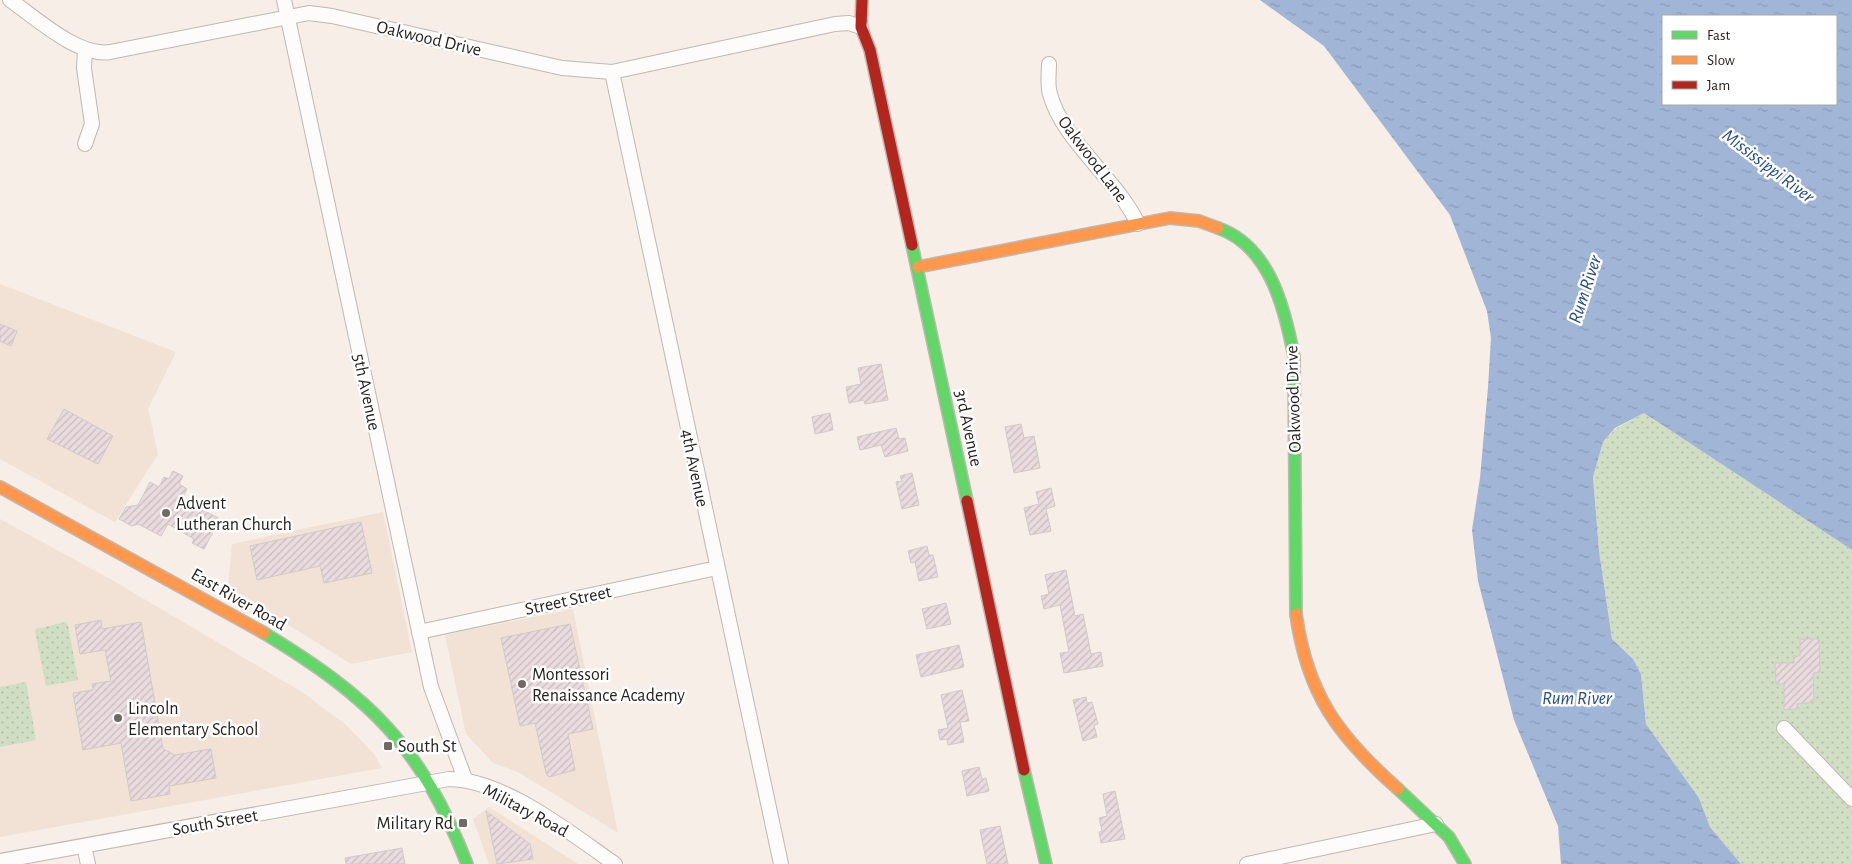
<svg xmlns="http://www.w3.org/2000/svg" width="1852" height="864" font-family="'Alegreya Sans',sans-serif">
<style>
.built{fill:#f1e2d5}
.park{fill:url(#park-dots)}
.water{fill:url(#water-ripples);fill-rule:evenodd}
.building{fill:url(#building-hatch);stroke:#d0cac8}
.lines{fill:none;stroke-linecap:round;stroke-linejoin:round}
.street-casing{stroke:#beb8b2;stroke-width:16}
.fast-casing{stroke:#beb8b2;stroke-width:14}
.slow-casing{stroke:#beb8b2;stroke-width:14}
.jam-casing{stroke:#beb8b2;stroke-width:14}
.street{stroke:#fefcfb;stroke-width:14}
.fast{stroke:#63d668;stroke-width:11}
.slow{stroke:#ff974d;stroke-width:11}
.jam{stroke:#b3261e;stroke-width:11}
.poi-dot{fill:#706964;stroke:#fff;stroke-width:2}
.labels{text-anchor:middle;stroke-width:5;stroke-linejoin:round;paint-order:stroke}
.street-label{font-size:18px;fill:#28221e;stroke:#fff}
.poi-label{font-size:18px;fill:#28221e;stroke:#fff;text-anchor:start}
.water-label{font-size:19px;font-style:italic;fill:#244c8a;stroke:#fff}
</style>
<defs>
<pattern id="park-dots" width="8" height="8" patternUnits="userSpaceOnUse" patternTransform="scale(1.25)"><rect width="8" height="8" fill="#d0dec4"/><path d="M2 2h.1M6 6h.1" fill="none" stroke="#b3bea8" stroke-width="1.8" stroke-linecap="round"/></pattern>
<pattern id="water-ripples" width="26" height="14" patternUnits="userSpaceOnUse" patternTransform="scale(1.25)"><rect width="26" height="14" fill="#a1b5d6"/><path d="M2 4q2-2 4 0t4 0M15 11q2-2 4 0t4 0" fill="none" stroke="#8b9bb7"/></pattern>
<pattern id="building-hatch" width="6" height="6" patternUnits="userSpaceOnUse" patternTransform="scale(1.25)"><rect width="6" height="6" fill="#eadbde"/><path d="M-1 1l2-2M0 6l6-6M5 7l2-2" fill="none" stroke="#c9bcbe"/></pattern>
</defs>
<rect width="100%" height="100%" fill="#f6eee7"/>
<!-- built -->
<g class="built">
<polygon points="0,284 176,352 148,409 158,454 115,522 0,459"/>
<polygon points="383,512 412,652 351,664 228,587 232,544"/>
<polygon points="0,519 112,580 302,692 346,725 374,754 382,768 0,837"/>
<polygon points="573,609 618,833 518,772 493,763 466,734 445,635"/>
<polygon points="489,807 578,864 489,864 473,819"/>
</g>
<!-- park -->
<g class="park">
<polygon points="1644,413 1852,550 1852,864 1741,864 1710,827 1699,798 1646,724 1641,674 1633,659 1612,639 1599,551 1593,477 1603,442 1615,429"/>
<polygon points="65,622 68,625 78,680 46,686 35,631 36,629"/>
<polygon points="26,682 36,740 0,747 0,687"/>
</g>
<!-- water -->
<path class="water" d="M1260 0H1852V550L1644 413 1615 428 1603 442 1593 477 1599 551 1612 639 1633 659 1641 674 1646 724 1699 798 1710 827 1741 864H1561L1558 826 1514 720 1478 581 1472 530 1480 478 1488 387 1491 338 1487 311 1450 215 1324 46ZM1836 16V104H1663V16Z"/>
<!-- building -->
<g class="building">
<polygon points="0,324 17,331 11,346 0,341"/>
<polygon points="881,364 888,400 865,404 864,400 849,403 846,387 861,384 858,368"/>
<polygon points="64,409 113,436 98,464 47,439"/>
<polygon points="830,413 833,430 815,434 812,417"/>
<polygon points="1021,424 1024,438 1034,436 1040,468 1014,473 1005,427"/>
<polygon points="896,428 899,439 905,438 908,451 885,457 881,445 860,450 857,437"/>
<polygon points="173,471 183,476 179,484 187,489 182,499 220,519 204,549 192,543 194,539 168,524 161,536 138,524 132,526 119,519 126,507 138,505 150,482 159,487 164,477 169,479"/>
<polygon points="912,473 919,505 902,509 896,482 902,481 900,476"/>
<polygon points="1051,488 1055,506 1046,509 1051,531 1030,535 1024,508 1039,504 1036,492"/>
<polygon points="361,522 372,573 324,583 320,566 257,580 250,546"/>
<polygon points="927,546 929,555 933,555 938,577 919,581 915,562 911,563 908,551"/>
<polygon points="1066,570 1075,616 1083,614 1091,654 1101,652 1103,666 1064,673 1060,653 1069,652 1060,605 1044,609 1041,596 1049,594 1045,575"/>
<polygon points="946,603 951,624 927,629 922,609"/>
<polygon points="101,620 102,629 141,622 163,749 175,755 211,749 216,778 169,786 170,794 131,801 121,743 83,750 73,693 93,690 92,684 111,681 105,650 80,654 75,625"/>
<polygon points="570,624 593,729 568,734 575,770 549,777 546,773 535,723 520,726 501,638"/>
<polygon points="1800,639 1819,639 1820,672 1813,673 1814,702 1797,704 1797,709 1784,710 1784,684 1776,684 1775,663 1794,663 1793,656 1800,656"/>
<polygon points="959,645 964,667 921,677 916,655"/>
<polygon points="962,690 969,721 960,722 964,742 948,745 947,739 940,740 938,730 948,728 941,695"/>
<polygon points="1086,697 1087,703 1092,702 1098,724 1094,725 1097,737 1083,741 1073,700"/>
<polygon points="979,767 982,779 986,778 989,791 967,796 962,771"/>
<polygon points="1115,791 1125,839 1101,843 1099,832 1102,831 1099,818 1107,816 1103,794"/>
<polygon points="486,811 530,844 533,859 497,864"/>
<polygon points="1000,826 1008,864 987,864 980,830"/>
<polygon points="402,848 405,864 346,864 345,858"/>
</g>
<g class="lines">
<defs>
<g id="street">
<path d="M10 0C36 18 78 57 110 52L309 13 332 16 562 68 612 72 835 24 849 23 861 27"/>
<polyline points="284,0 431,687 465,779"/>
<polyline points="85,50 84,68 92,124 85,144"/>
<path d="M1049 64C1049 73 1047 85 1050 94 1062 140 1117 179 1138 224"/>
<polyline points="612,72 781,864"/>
<polyline points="419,632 717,568"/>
<polyline points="1784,728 1852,799"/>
<polyline points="84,846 88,864"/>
<path d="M0 861 449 779C505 780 570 833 615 864"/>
<polyline points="1247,864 1436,824"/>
</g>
<g id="fast">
<path d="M1218 228C1270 246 1285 309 1294 357L1296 614"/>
<polyline points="912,245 967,501"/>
<path d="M264 633C371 698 421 746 467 864"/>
<polyline points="1024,770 1046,864"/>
<polyline points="1398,789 1449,837 1465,864"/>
</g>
<g id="slow">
<polyline points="918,267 1170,218 1199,221 1218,228"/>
<polyline points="0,487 264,633"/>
<path d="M1296 614C1307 694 1338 736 1398 789"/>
</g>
<g id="jam">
<polyline points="862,0 861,27 870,50 912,245"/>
<polyline points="967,501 1024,770"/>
</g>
</defs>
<!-- street casing -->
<use href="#street" class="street-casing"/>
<!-- fast casing -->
<use href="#fast" class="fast-casing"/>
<!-- slow casing -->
<use href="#slow" class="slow-casing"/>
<!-- jam casing -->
<use href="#jam" class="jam-casing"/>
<!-- street -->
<use href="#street" class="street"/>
<!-- fast -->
<use href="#fast" class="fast"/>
<!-- slow -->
<use href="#slow" class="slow"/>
<!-- jam -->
<use href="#jam" class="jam"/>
</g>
<!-- markers -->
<g class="poi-dot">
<circle cx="166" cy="513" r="5"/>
<circle cx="522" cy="684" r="5"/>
<circle cx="118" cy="718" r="5"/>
<rect x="383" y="741" width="10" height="10" rx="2.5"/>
<rect x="458" y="818" width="10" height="10" rx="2.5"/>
</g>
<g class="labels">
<!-- street labels -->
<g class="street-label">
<text transform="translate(429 38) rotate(13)" y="6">Oakwood Drive</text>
<text transform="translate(1093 159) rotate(53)" y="6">Oakwood Lane</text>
<text transform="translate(367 392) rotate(78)" y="6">5th Avenue</text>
<text transform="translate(1293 399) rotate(-92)" y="6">Oakwood Drive</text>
<text transform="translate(969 428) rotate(78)" y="6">3rd Avenue</text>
<text transform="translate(695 468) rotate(78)" y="6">4th Avenue</text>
<text transform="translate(239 599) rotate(30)" y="6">East River Road</text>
<text transform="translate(568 600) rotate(-12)" y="6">Street Street</text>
<text transform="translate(526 810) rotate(28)" y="6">Military Road</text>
<text transform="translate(215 822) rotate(-10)" y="6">South Street</text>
</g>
<!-- poi labels -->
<g class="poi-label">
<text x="176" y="509">Advent<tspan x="176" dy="21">Lutheran Church</tspan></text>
<text x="532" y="680">Montessori<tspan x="532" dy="21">Renaissance Academy</tspan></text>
<text x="128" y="714">Lincoln<tspan x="128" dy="21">Elementary School</tspan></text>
<text x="398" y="752">South St</text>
<text x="453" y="829" text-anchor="end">Military Rd</text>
</g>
<!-- water labels -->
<g class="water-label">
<text transform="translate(1769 165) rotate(37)" y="7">Mississippi River</text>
<text transform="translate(1584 289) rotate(-72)" y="7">Rum River</text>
<text x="1577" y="704">Rum River</text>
</g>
</g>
<!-- legend -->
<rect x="1662" y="15" width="175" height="90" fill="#ffffff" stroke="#a9a7a5"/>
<rect x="1672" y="31" width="25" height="8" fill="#63d668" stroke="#a9a7a5"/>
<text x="1707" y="40" font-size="15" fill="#28221e">Fast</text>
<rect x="1672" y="56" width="25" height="8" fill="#ff974d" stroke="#a9a7a5"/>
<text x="1707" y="65" font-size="15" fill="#28221e">Slow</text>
<rect x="1672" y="81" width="25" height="8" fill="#b3261e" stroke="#a9a7a5"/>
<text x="1707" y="90" font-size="15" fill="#28221e">Jam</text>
</svg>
